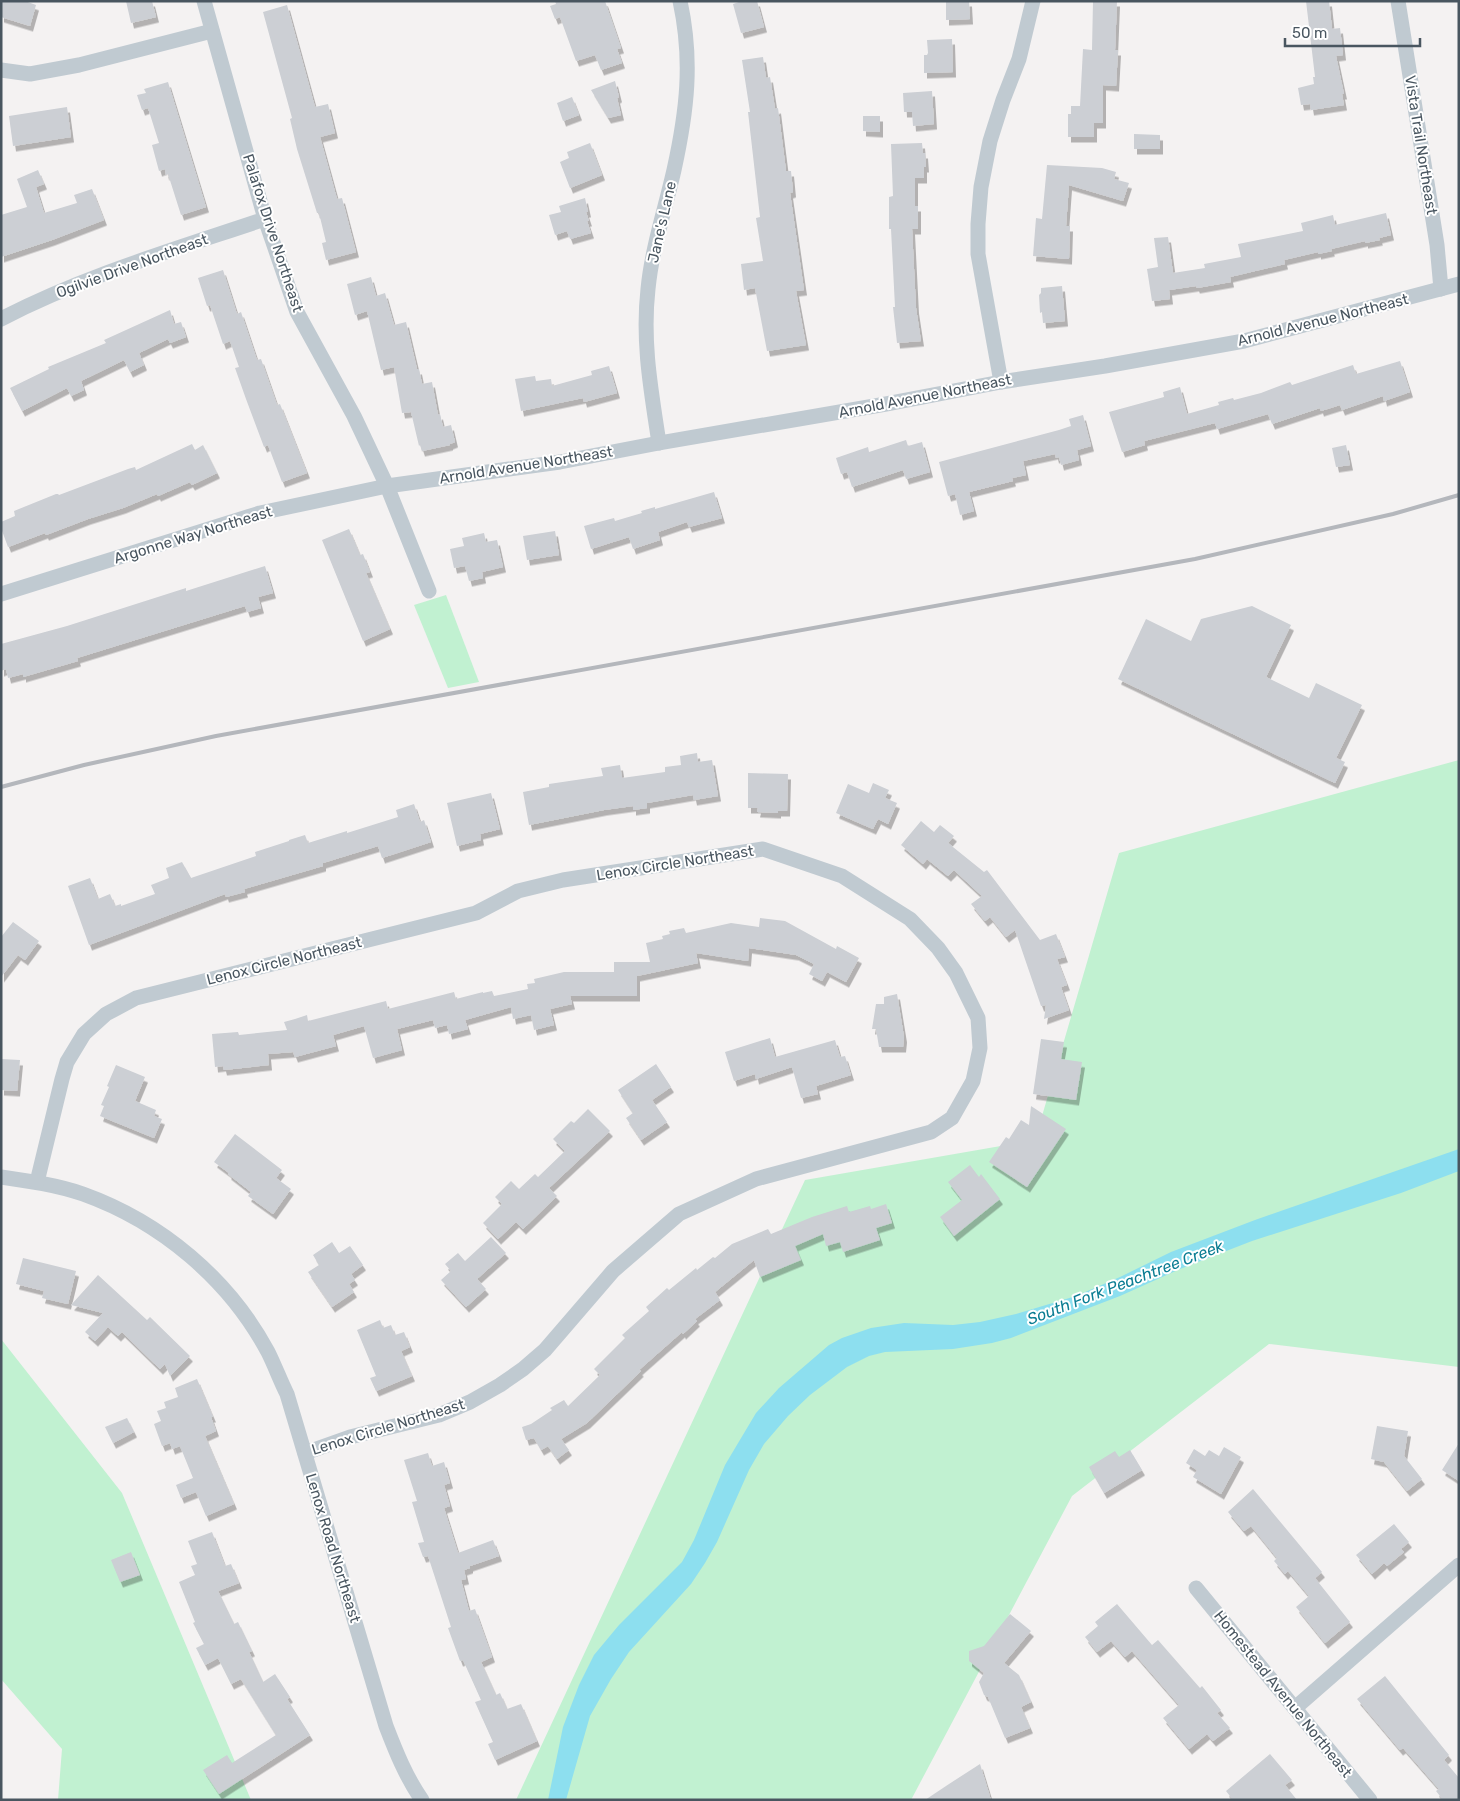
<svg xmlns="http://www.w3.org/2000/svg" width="1460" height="1801" font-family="Rubik,sans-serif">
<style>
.green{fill:#c1f1d1}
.water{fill:#8ddfef}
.building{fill:#cccfd4;filter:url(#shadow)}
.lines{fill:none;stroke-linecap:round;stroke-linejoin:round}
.street{stroke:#c0cad1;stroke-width:15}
.rail{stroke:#b4b7bc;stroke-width:4}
.labels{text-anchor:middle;stroke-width:4;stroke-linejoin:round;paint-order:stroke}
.street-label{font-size:15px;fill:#495660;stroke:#fff}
.water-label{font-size:16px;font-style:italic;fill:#0b7d93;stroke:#fff}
</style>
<defs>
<filter id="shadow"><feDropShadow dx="3" dy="5.5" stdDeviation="0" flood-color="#0004"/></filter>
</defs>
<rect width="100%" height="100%" fill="#f4f2f2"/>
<!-- green -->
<g class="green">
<polygon points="446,595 479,682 448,688 414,605"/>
<polygon points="1459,760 1459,1367 1269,1344 1072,1496 911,1800 516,1800 805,1180 1035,1140 1119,853"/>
<polygon points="1,1339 122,1493 251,1800 58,1800 62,1749 1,1679"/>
</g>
<!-- water -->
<polygon class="water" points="1459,1149 1459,1171 1401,1193 1252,1241 1180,1269 1120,1296 1011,1338 992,1343 953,1349 885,1352 869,1356 847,1367 810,1395 788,1416 764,1444 749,1470 717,1542 705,1563 691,1584 629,1652 611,1679 590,1716 566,1800 548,1800 563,1727 579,1685 594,1655 619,1625 682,1562 694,1540 725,1465 756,1413 779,1388 829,1345 842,1338 871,1328 904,1323 953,1325 980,1322 1016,1314 1076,1296 1120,1277 1171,1252 1255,1220"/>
<!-- building -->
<g class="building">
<polygon points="1,1 25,1 36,5 30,26 1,17"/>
<polygon points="126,1 152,1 156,17 131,23"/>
<polygon points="555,1 605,1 621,48 617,49 622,63 601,70 595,55 576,61 560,17 555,19 550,6 556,4"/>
<polygon points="742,1 757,1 764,27 741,33 733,4"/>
<polygon points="946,1 969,1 970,19 946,20"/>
<polygon points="1093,1 1117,1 1115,50 1118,50 1116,86 1103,85 1103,123 1094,123 1094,137 1068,137 1068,114 1071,114 1071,106 1080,106 1083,49 1092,50"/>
<polygon points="1306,1 1329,1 1332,29 1340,28 1343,55 1336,56 1344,94 1342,94 1344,105 1311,110 1310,104 1301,105 1298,88 1314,84 1313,77 1315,77"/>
<polygon points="287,5 315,107 328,104 335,133 320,137 337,199 342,198 356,252 326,260 322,243 326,242 319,213 317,213 297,149 290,119 292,118 263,12"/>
<polygon points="952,39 953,72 924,73 924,55 927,55 928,53 927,40"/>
<polygon points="763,57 766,78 770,77 775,109 778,108 786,171 791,171 793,192 790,193 804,290 796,291 806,345 767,351 755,288 744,290 741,264 763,261 756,218 760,217 748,112 750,112 742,60"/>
<polygon points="615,81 619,97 617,98 621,115 608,118 591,90"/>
<polygon points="168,82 206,207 181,215 168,174 166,175 165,169 159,171 152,145 159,143 148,108 142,110 137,95 146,93 144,89"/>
<polygon points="932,91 934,124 913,126 912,112 904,112 903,93"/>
<polygon points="572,97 579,115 563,121 557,103"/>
<polygon points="67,107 71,137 13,146 9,116"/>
<polygon points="863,116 880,116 880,132 863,131"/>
<polygon points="1134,134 1160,135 1160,149 1134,149"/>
<polygon points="590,143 602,175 570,188 560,162 569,158 567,152"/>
<polygon points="922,143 923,153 925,153 926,167 924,167 924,178 915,178 915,206 918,206 918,229 912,229 916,308 921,341 897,343 893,307 895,307 891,229 889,229 889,197 893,196 891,144"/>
<polygon points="1047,165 1102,168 1116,172 1114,179 1129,183 1123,201 1069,185 1066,226 1070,226 1069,259 1033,256 1036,218 1042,219"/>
<polygon points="38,170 44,184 36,187 44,213 77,203 74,195 92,189 104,220 52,240 1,257 1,215 27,207 17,179"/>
<polygon points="585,198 588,212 586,212 589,221 587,221 591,233 570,239 567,231 555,235 549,215 561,212 559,206"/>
<polygon points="1386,213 1391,235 1379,238 1380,240 1365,243 1365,241 1331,249 1332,251 1318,254 1318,252 1284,260 1285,264 1230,277 1231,282 1197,288 1196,286 1169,290 1170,299 1152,301 1147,269 1158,267 1154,238 1168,237 1173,273 1205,268 1204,264 1241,257 1238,244 1303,231 1301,223 1333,215 1335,225"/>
<polygon points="223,270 237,314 241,312 257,360 261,359 277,405 280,404 307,473 282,482 268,445 264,447 246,399 235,368 239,367 230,341 223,344 210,305 207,306 198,278"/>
<polygon points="371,277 376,296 385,293 394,325 406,322 417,369 419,369 422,384 432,382 438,415 440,414 443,427 451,425 455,442 450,444 450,445 422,451 420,445 419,446 411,412 402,413 394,367 381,370 367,311 355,315 347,284"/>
<polygon points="1062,286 1065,321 1043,323 1042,312 1040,313 1039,295 1041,293 1041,288"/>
<polygon points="170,310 174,324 181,322 186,337 170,343 168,339 139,353 144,365 130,372 124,360 81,381 84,390 71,396 67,388 22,411 10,388 49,369 48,367 106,343 104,340"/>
<polygon points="1400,361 1410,392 1384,401 1383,396 1342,410 1340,405 1321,411 1320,408 1272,424 1268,414 1217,429 1215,423 1144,441 1145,445 1122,452 1109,412 1164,397 1163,392 1180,387 1187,414 1219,405 1218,402 1233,398 1234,400 1261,393 1290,382 1292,385 1353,365 1356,374"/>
<polygon points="609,366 617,393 584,402 583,398 521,411 515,379 535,376 536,381 551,379 552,386 592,375 591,371"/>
<polygon points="1083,415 1091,446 1077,450 1079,460 1061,465 1059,457 1056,458 1055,454 1023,461 1026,475 1012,478 1013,481 969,492 974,511 960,515 955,494 948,496 939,462 1059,430 1071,426 1069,419"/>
<polygon points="906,440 908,446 922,442 930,472 906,479 903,470 852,487 847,472 841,474 836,458 868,447 869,452"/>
<polygon points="192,444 195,450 203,445 217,473 192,485 190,482 158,496 157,494 123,508 88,519 46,535 45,533 8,547 1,528 1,522 15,516 14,511 56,494 58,494 59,495 128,469 135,467 136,470"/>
<polygon points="1346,445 1350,465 1336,467 1332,448"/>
<polygon points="714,492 722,518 689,527 687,522 658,532 660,540 633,549 629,537 591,549 584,526 614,518 615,521 642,513 641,511 655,507 655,509"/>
<polygon points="349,529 360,555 363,554 370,572 366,573 390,629 363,641 322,540"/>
<polygon points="555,531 559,555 527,560 523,536"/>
<polygon points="484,533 486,542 497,540 503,567 482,572 483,578 469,581 465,566 454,568 450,549 464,546 462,538"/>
<polygon points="265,566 273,593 258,597 261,608 247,612 245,606 77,658 78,661 23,677 23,674 8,678 6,669 1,671 1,644 67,626 186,588 186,591"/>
<polygon points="1252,606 1291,625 1266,677 1309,698 1316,683 1362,705 1336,758 1345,762 1335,783 1118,679 1146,619 1191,641 1201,619"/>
<polygon points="697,753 698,762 712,760 718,796 694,800 693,795 647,803 647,808 633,810 633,806 604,810 529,825 523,792 549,787 549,784 603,776 601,768 620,765 622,778 665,772 665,767 681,765 680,756"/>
<polygon points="748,773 788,774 787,811 778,811 778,813 757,812 758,808 748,808"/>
<polygon points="873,783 889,790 885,798 897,803 888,824 878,819 873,829 836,813 848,784 869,793"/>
<polygon points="491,793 500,829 480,834 481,840 457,846 447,803"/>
<polygon points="414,804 420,822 424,820 431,842 382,858 378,846 323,863 323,866 244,889 245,892 226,897 225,894 89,945 68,886 90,878 98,899 110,894 115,906 121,904 121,906 155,894 151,885 169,878 166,868 182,862 191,878 256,856 255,852 289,841 289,840 305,835 308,843 347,831 347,833 398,817 396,810"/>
<polygon points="921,821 934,832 940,825 954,836 948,843 984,872 987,870 1040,940 1056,934 1065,957 1057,959 1067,985 1061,987 1069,1010 1044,1019 1046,1005 1041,1006 1015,930 1006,937 990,917 985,921 971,904 982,896 954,870 948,876 927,859 923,864 901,845"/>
<polygon points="760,918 785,921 836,949 837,946 859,958 846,982 827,972 822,981 809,974 814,964 796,955 749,948 748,961 696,953 698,963 637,976 637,996 570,996 572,1004 550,1009 554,1025 534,1030 531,1015 513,1019 511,1007 465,1020 468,1029 449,1034 447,1025 435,1028 433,1020 397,1029 402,1050 373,1058 364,1026 333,1035 336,1046 295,1057 293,1052 268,1054 269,1065 224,1070 223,1066 215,1067 212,1034 238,1032 239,1035 287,1030 284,1022 295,1019 307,1015 308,1021 386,1001 388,1009 454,992 456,999 483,992 483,993 492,991 494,996 528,989 527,984 535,983 534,979 564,972 614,972 614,962 650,962 646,943 663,939 662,936 670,934 669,931 684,928 686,933 731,923 759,927"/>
<polygon points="13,922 39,941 25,960 18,955 1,977 1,937"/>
<polygon points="897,994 904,1037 903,1047 879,1047 876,1029 872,1029 876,1004 884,1004 884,997"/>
<polygon points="770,1038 775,1057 835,1040 840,1057 845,1056 851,1075 816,1086 818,1094 801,1098 792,1067 756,1079 755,1074 734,1081 725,1052"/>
<polygon points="1041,1039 1064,1042 1061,1059 1082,1062 1076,1100 1033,1094"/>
<polygon points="1,1059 20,1060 17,1091 1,1090"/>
<polygon points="656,1064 671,1087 652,1100 667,1122 641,1140 626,1118 633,1113 618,1090"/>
<polygon points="116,1065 145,1077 135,1101 156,1110 154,1116 162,1119 154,1138 100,1116 104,1106 101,1105 109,1087 107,1086"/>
<polygon points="1031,1106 1066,1129 1027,1187 989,1162 1006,1137 1009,1139 1021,1120 1029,1125"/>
<polygon points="588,1109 610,1131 549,1188 557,1196 523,1229 516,1222 498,1239 483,1223 502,1204 495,1197 511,1181 519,1189 535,1174 538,1177 565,1151 553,1139 571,1121 574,1123"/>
<polygon points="235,1134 282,1170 276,1178 291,1189 273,1214 248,1196 251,1192 228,1174 229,1173 214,1162"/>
<polygon points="970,1165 979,1177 981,1174 1000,1199 954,1236 940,1217 962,1200 948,1182"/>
<polygon points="886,1204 892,1223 876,1228 880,1240 843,1252 840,1242 826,1246 823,1234 795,1246 801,1260 760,1277 754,1260 715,1292 720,1300 695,1319 697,1321 683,1334 682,1332 639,1370 641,1371 587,1423 561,1439 569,1450 557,1459 548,1446 541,1450 534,1438 526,1440 522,1427 531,1424 552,1410 550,1408 564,1400 568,1406 600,1375 594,1369 625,1338 622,1335 649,1311 646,1307 667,1288 669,1290 696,1268 697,1270 713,1257 715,1258 732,1244 768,1229 771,1234 812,1217 847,1206 849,1212 870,1206 871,1209"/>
<polygon points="491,1237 506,1253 477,1279 486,1289 466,1307 441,1280 451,1271 445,1264 458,1253 465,1261"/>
<polygon points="332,1242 339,1253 350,1246 363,1265 351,1274 355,1280 349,1284 354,1292 332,1307 308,1272 319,1265 313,1255"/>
<polygon points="23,1258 76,1271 68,1304 42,1298 44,1291 16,1284"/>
<polygon points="98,1275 147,1320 150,1317 190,1356 170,1376 165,1364 160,1369 122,1332 118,1336 108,1327 95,1341 85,1332 103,1313 71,1305"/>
<polygon points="380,1320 383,1328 391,1325 395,1335 404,1332 410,1347 401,1351 412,1376 376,1391 370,1378 376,1376 357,1330"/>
<polygon points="197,1379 213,1417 211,1417 216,1431 205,1436 234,1504 206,1516 196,1492 181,1498 176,1485 193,1478 180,1446 172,1449 170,1443 162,1446 154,1424 161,1421 157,1411 166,1408 164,1402 178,1397 175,1388"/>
<polygon points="127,1418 134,1432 113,1443 105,1427"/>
<polygon points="1377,1426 1408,1431 1404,1456 1422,1479 1407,1491 1384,1462 1371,1459"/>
<polygon points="1459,1443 1459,1481 1442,1470"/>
<polygon points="1224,1447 1241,1457 1221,1494 1193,1477 1197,1470 1186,1463 1194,1449 1205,1456 1209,1450 1219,1456"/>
<polygon points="1130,1450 1142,1470 1104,1493 1089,1467 1115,1451 1119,1457"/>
<polygon points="428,1453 432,1466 444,1462 450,1483 444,1485 450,1506 444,1508 458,1553 493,1540 499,1556 470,1566 470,1568 464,1570 466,1579 461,1580 469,1611 475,1609 492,1657 481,1662 496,1695 500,1693 507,1709 521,1704 537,1741 495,1760 488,1744 493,1742 475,1702 481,1700 463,1660 460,1661 448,1628 451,1627 428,1556 423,1557 418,1543 424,1542 412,1502 417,1501 404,1460"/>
<polygon points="1253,1489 1322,1572 1315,1578 1350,1622 1325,1643 1296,1607 1309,1596 1288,1571 1285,1574 1274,1561 1277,1558 1251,1526 1244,1531 1228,1512"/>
<polygon points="1394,1524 1409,1542 1401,1549 1404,1552 1387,1566 1384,1563 1372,1574 1356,1555"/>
<polygon points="212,1532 225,1566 231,1564 239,1583 218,1591 234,1624 238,1622 252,1651 249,1652 263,1682 275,1674 290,1697 287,1699 310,1735 219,1794 203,1770 227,1755 232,1763 276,1735 241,1679 231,1684 218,1658 205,1665 196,1648 204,1644 193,1623 195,1622 179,1582 195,1575 191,1566 197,1564 188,1541"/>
<polygon points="131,1552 140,1575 120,1582 111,1560"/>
<polygon points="1117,1604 1152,1645 1158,1640 1200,1688 1202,1686 1221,1710 1217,1713 1230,1728 1213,1741 1207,1734 1189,1749 1163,1718 1179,1705 1132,1651 1125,1657 1111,1641 1097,1652 1085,1637 1098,1626 1095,1622"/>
<polygon points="1010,1614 1031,1631 1004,1663 1019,1675 1031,1702 1021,1707 1030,1728 1005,1738 988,1697 984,1695 979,1682 984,1673 969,1661 969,1651 984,1646"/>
<polygon points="1385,1676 1449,1755 1444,1760 1459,1778 1459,1800 1443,1800 1436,1791 1439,1789 1403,1748 1400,1750 1357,1699"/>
<polygon points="1270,1754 1292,1780 1285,1785 1297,1800 1233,1800 1226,1791"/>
<polygon points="980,1764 991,1800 925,1800 949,1784"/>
</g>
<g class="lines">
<!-- street -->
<g class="street">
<polyline points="204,1 265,219 297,312 354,416 387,486 429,591"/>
<polyline points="1398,1 1437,245 1441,289"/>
<polyline points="1,70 30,74 79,65 212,31"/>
<path d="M1 319C84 276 176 249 265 219"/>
<polyline points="1001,382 978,254 978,224 981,187 990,141 1003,100 1019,59 1033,1"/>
<path d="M659 443C651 390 642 342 648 289 652 248 665 210 674 170 687 111 693 61 680 1"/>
<polyline points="1,594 260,513 387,486 560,462 659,443 886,404 1001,382 1105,366 1244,341 1459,284"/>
<path d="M1 1177C29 1181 57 1185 83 1194 161 1222 229 1279 268 1352 275 1366 280 1380 287 1394L386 1726C396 1752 406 1777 422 1800"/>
<polyline points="37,1182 62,1079 67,1062 84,1034 106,1014 136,998 476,913 518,891 563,880 763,849 842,876 910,919 938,948 956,973 978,1018 980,1048 973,1081 952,1118 931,1132 756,1179 679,1214 613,1271 545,1350 523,1369 500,1385 470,1402 439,1415 350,1437 305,1453"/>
<polyline points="1196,1588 1370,1800"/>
<polyline points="1295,1708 1459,1565"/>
</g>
<!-- rail -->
<polyline class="rail" points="1,787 84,765 216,736 1195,559 1393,514 1459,495"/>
</g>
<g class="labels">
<!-- street labels -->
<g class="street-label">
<text transform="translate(1421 145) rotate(81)" y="5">Vista Trail Northeast</text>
<text transform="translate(662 222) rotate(-77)" y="5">Jane's Lane</text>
<text transform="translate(273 233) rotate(72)" y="5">Palafox Drive Northeast</text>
<text transform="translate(132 266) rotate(-20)" y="5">Ogilvie Drive Northeast</text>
<text transform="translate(1323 320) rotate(-14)" y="5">Arnold Avenue Northeast</text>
<text transform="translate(925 396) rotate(-11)" y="5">Arnold Avenue Northeast</text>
<text transform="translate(526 465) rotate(-9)" y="5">Arnold Avenue Northeast</text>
<text transform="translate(193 535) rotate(-17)" y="5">Argonne Way Northeast</text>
<text transform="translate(675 863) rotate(-9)" y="5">Lenox Circle Northeast</text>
<text transform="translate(284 961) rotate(-14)" y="5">Lenox Circle Northeast</text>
<text transform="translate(388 1427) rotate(-17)" y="5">Lenox Circle Northeast</text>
<text transform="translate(333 1548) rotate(73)" y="5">Lenox Road Northeast</text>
<text transform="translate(1283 1694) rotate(51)" y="5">Homestead Avenue Northeast</text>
</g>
<!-- water labels -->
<g class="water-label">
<text transform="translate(1125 1282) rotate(-21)" y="6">South Fork Peachtree Creek</text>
</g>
</g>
<!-- border -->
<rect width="1460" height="1801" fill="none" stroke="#495660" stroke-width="5"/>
<!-- scale -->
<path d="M1285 38v8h135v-8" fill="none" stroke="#495660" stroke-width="2.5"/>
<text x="1292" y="38" font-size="15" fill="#495660" stroke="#ffffff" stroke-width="4" paint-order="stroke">50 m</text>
</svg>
